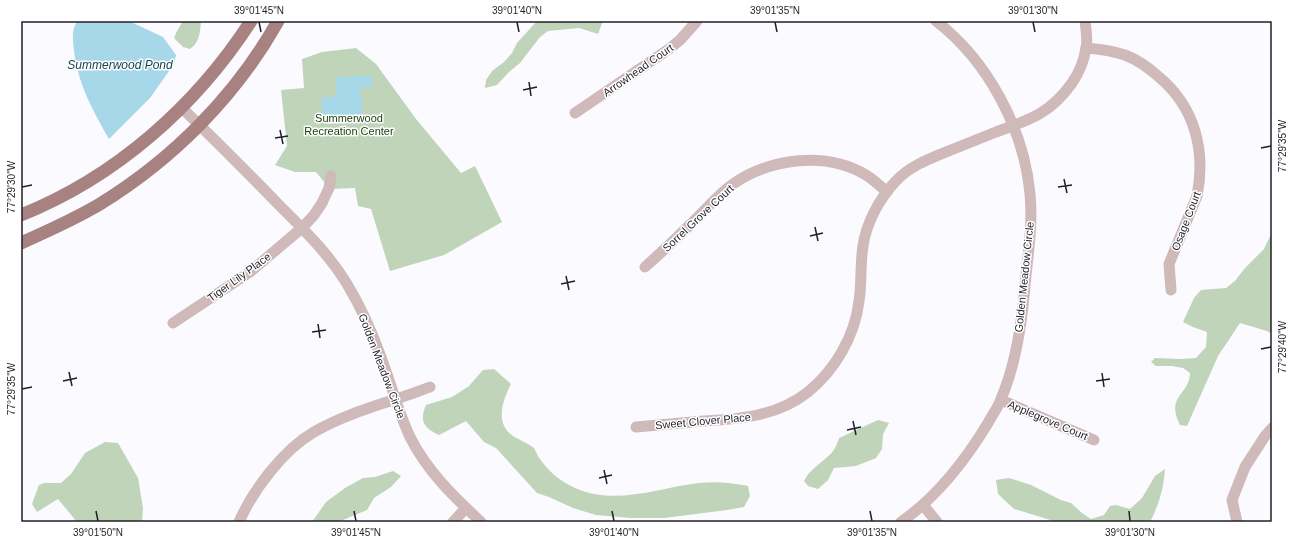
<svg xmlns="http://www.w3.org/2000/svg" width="1293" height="543" font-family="Arial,sans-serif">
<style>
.green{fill:#bfd4b9}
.water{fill:#a7d8e9}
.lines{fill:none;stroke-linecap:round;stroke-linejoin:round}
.minor{stroke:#cfb9b9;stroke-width:11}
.major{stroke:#a88281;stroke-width:13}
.ticks{fill:none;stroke:#211f27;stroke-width:1.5}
.labels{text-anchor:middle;stroke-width:3;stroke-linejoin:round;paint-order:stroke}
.street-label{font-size:11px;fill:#211f27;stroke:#fff}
.park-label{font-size:11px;fill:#1e4212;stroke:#fff}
.water-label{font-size:12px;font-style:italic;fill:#17414f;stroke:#fff}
.neatline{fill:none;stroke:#211f27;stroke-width:1.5}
.ticks-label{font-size:10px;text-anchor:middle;fill:#211f27}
</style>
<rect width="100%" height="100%" fill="#fbfaff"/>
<!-- green -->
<g class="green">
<path d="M183 21H201C200 32 200 42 190 49L183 47 174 38 177 31Z"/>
<polygon points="537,21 603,21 598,34 579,28 548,31 540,37 520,63 509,72 497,85 485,88 486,80 492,71 504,62 512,53 517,43"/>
<polygon points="356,48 376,64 416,119 461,173 475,166 502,222 444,255 390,271 371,209 358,206 355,188 330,189 316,172 295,172 275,165 287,146 281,90 304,88 302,59 322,52"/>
<path d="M1272 232V334L1267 331 1240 323 1218 356 1187 426 1180 425C1165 395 1190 395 1190 373L1183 368 1172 366H1156L1151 362 1155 358 1181 359 1196 358 1206 347 1207 332 1193 327 1183 322 1194 298 1201 290 1226 288 1235 281 1245 268 1264 249Z"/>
<path d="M494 369 511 384C503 400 494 423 513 436 519 440 528 443 534 448 536 451 537 456 540 459 547 469 557 479 569 485 611 508 656 488 699 483 716 481 732 483 748 486L750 496 744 507 727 510 664 518H631L596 515 573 508 549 497 537 493 496 448 484 442 466 421 439 435C424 428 419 421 426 405L452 397 469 386 483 370Z"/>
<path d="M878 420 889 423 883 434 882 449 876 458 856 466 834 468 828 480 818 489 808 486 804 481C809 470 819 465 827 457 834 452 837 445 839 438Z"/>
<polygon points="105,442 118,443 138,478 143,508 142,522 77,522 58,499 37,512 32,504 39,485 44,483 61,483 71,474 85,453"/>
<path d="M1165 469C1164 487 1159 505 1150 522H1057L1014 509 998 494 996 480 1009 478 1031 485 1061 500 1071 503 1082 513 1091 519 1104 515 1110 506 1116 505 1130 509 1142 498 1155 476Z"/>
<polygon points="393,471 401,476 391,487 374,498 367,510 338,522 312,522 326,502 345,488 363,478 375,477"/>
</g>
<!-- water -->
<g class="water">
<path d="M77 21H129L163 37 176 55 174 64 150 98 109 139C93 111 78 84 74 51 73 38 71 32 77 21Z"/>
<polygon points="371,75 373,86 360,88 363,118 323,122 321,98 337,96 335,78"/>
</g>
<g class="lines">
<!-- minor -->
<g class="minor">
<path d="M1086 48C1099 49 1113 51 1125 55 1138 60 1149 68 1159 77 1195 107 1206 151 1197 196L1169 264 1171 290"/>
<path d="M182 108C215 140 248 173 280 206 304 230 329 254 347 284 361 307 372 332 381 357 391 384 398 411 410 437 427 471 454 497 481 522"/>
<polyline points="575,113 669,49 680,40 697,21"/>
<path d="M645 267C663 251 681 234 698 217 709 206 720 193 733 184 771 158 826 151 866 175 874 180 880 186 887 192"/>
<polyline points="173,323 250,272 303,227 314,215 322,203 329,188 331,176"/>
<polyline points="1001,400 1094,440"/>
<path d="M636 427C658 425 681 423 704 421 741 419 778 416 808 392 835 370 855 336 859 301 862 283 860 264 863 246 866 224 879 199 895 182 909 166 931 158 951 150 966 144 981 138 996 132 1029 120 1050 114 1072 83 1079 73 1084 61 1086 48 1088 40 1086 30 1085 21"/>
<polyline points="923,505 937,522"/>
<path d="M239 522C253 490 283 450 314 432 350 411 392 402 430 387"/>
<polyline points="453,522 466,508"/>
<path d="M901 522C937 497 965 461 988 423 992 415 998 408 1001 399 1016 364 1022 323 1025 285 1028 255 1033 224 1030 194 1024 129 988 61 936 21"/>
<polyline points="1237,522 1232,500 1245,467 1265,436 1272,428"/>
</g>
<!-- major -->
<g class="major">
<path d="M21 215C116 177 196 106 251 21"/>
<path d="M21 243C48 231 75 219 100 204 173 159 236 96 278 21"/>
</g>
</g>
<!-- ticks -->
<path class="ticks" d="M259 22 261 32M517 22 519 32M775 22 777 32M1033 22 1035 32M529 82 531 96M523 90 537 87M280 130 283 144M275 138 288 136M1261 148 1271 146M1064 179 1067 193M22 187 32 185M1058 187 1072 185M815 227 818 241M810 236 823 233M566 276 569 290M561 284 575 281M318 324 320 338M312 332 326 330M1261 349 1271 347M69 372 72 386M1102 373 1104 387M63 381 77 378M1096 381 1110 379M22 389 32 387M853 421 856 435M847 430 861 427M604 470 607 484M599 478 612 475M96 511 98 521M354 511 356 521M612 511 614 521M870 511 872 521M1129 511 1130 521"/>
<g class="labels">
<!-- street labels -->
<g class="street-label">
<text transform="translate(638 70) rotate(-35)" y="4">Arrowhead Court</text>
<text transform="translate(698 218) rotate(-43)" y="4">Sorrel Grove Court</text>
<text transform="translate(1186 221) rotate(-69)" y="4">Osage Court</text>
<text transform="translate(239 277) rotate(-36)" y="4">Tiger Lily Place</text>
<text transform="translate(1024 277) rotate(-84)" y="4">Golden Meadow Circle</text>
<text transform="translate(382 366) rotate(69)" y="4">Golden Meadow Circle</text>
<text transform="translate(1048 420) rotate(23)" y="4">Applegrove Court</text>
<text transform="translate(703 421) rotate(-5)" y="4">Sweet Clover Place</text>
</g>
<!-- park labels -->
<g class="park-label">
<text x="349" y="122">Summerwood<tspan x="349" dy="13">Recreation Center</tspan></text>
</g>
<!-- water labels -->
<g class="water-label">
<text x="120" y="69">Summerwood Pond</text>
</g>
</g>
<!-- border -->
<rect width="1293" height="543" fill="none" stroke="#ffffff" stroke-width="44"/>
<rect x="22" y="22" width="1249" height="499" class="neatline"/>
<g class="ticks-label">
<text x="259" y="14">39°01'45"N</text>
<text x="517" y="14">39°01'40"N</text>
<text x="775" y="14">39°01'35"N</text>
<text x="1033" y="14">39°01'30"N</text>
<text transform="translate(1282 146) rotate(-90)" y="4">77°29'35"W</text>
<text transform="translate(11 187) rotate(-90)" y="4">77°29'30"W</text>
<text transform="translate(1282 347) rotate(-90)" y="4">77°29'40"W</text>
<text transform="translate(11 389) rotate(-90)" y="4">77°29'35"W</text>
<text x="98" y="536">39°01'50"N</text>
<text x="356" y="536">39°01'45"N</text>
<text x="614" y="536">39°01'40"N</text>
<text x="872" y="536">39°01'35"N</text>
<text x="1130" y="536">39°01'30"N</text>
</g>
</svg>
